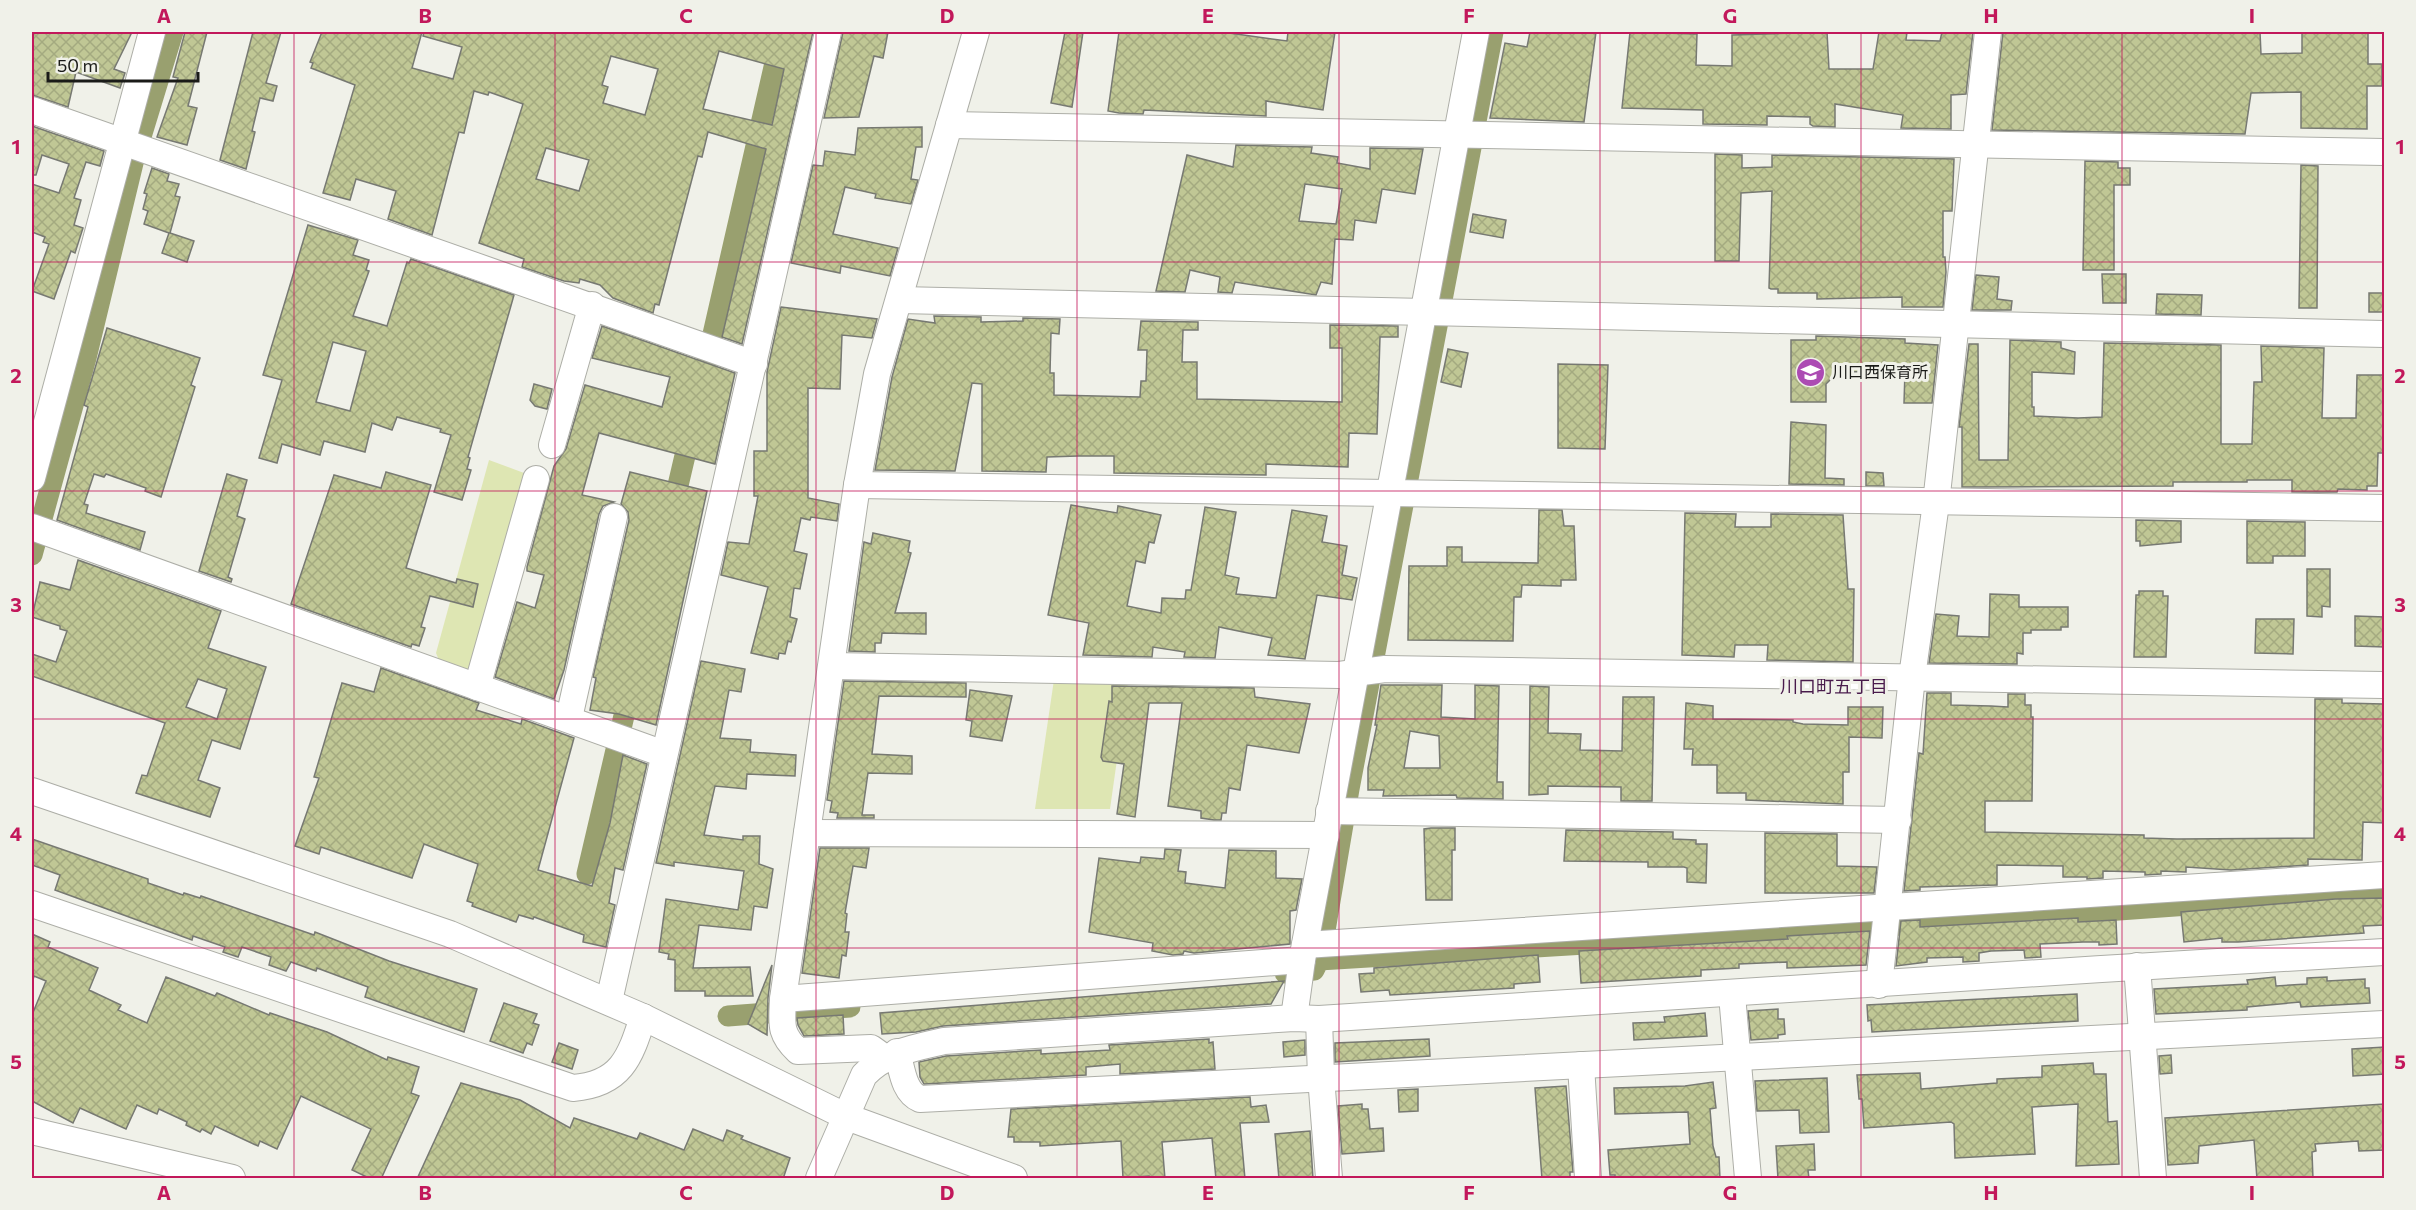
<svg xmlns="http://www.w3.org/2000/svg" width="2416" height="1210" font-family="Commissioner,'Noto Sans JP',sans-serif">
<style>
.park{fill:#dee6b3}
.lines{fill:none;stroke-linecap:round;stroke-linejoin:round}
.canal{stroke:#99a06f;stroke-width:21}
.building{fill:url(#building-cross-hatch);stroke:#777972;stroke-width:1.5;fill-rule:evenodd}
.minor-casing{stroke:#adaea7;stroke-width:28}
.minor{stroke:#fff;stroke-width:26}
.grid{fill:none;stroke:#c2185b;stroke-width:1.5;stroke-opacity:0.55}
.labels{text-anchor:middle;stroke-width:6;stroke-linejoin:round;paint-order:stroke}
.poi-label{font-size:16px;fill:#1a1b18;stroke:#f0f1e9;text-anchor:start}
.neighbourhood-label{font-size:18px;fill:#491b4c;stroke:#f0f1e9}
.neatline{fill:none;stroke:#c2185b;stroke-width:2}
.grid-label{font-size:20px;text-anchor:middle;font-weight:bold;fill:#c2185b}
</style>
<defs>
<pattern id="building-cross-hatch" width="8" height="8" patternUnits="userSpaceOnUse" patternTransform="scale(1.5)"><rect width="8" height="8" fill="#c0c795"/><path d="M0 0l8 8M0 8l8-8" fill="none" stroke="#a4aa80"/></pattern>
</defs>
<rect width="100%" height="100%" fill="#f0f1e9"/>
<!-- park -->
<g class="park">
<polygon points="489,460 524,473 473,673 441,665 436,653"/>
<polygon points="1056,666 1130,668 1110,809 1035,809"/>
</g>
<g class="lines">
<!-- canal -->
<g class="canal">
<polyline points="700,391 782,32"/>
<polyline points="672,511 691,430"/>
<polyline points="32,555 86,358 133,163 173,32"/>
<polyline points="587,874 630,690"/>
<polyline points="1320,960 1349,789 1493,32"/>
<polyline points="1285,973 1314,970 1319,960 1936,923 2384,891"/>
<polyline points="728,1016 850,1007"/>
</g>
</g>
<!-- building -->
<g class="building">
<polygon points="32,32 132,32 114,69 125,73 120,88 76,72 68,107 32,95"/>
<polygon points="185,32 207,32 188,106 197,108 187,145 157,137 178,78 173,77"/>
<polygon points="253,32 281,32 266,83 277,86 273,101 260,98 252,131 255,132 246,169 220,160"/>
<path d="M322 32H422L412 68 453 79 462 47 423 36 424 32H813L742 344 722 337 766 149 708 132 702 157 698 156 659 305 655 304 653 313 613 298 600 285 580 279 579 283 564 281 522 267 524 259 479 243 523 104 489 92 488 95 474 91 464 133 459 132 432 235 388 219 396 191 356 179 350 200 323 193 355 85 311 68 313 63 310 62ZM719 51 784 69 772 125 703 109ZM611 56 658 69 645 115 603 103 608 87 602 85ZM546 148 589 160 579 191 536 179Z"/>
<polygon points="843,32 888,32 883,58 874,56 859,117 824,118"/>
<polygon points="1065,32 1083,32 1072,107 1051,103"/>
<polygon points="1119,32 1222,32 1287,41 1288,32 1335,32 1323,110 1266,101 1266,116 1144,110 1143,114 1119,113 1108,111"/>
<polygon points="1530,32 1596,32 1584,122 1490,118 1505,43 1527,47"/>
<polygon points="1630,32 1697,34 1696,65 1732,66 1732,35 1827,32 1829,69 1873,69 1879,32 1907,32 1906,40 1940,41 1942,32 1973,32 1966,94 1951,95 1951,129 1901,128 1903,115 1835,104 1835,127 1813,126 1810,124 1810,117 1767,116 1767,125 1703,124 1703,110 1622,108"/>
<polygon points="2003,32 2260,32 2261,54 2302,53 2302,32 2368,32 2368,64 2382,64 2382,86 2367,86 2367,129 2301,128 2301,92 2251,93 2245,134 1992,130"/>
<polygon points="32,126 104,151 100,166 86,162 74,198 81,200 74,225 83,228 75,253 71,251 54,299 32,291 49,244 43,242 45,237 32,232 32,184 59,193 69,164 42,155 36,175 32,175"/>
<polygon points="922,127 922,147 916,147 911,179 918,180 911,204 875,198 876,194 845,187 833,234 898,248 890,276 841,266 840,273 791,263 813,165 823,166 825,151 855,155 858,128"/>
<path d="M1236 145 1312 147 1311 153 1338 157 1337 163 1370 169V148L1423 149 1415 194 1382 189 1376 223 1355 220 1353 240 1335 239 1332 284 1321 282 1316 295 1235 282 1232 293 1218 292 1220 277 1190 270 1185 292 1156 291 1187 155 1233 167ZM1305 184 1342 189 1336 224 1299 221Z"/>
<polygon points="1715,154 1742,155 1742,168 1772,167 1772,155 1954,159 1952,211 1943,211 1943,257 1945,257 1946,272 1943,307 1902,307 1902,297 1817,299 1817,293 1778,293 1778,289 1771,289 1769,288 1772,191 1741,193 1739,261 1715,261"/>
<polygon points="2085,161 2118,162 2118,168 2130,168 2130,185 2114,185 2114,270 2083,270"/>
<polygon points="2301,165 2318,166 2317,308 2299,308"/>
<polygon points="152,168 169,174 167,181 179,184 175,196 180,197 170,233 194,241 187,262 162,253 169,233 144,224 148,211 143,209 147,194 144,193"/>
<polygon points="1473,214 1506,220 1503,238 1470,232"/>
<path d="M308 225 358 240 353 255 369 260 366 270 369 271 353 316 387 326 407 262 409 263 411 259 514 295 468 457 470 458 467 469 471 470 462 500 434 492 451 435 440 432 441 429 397 417 392 430 372 423 365 452 324 441 320 455 282 444 277 463 259 458 282 380 263 375ZM333 342 366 351 350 411 316 402Z"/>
<polygon points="2102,274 2126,274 2126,303 2103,303"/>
<polygon points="1976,275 1999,277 1997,299 2012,301 2011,310 1972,310"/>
<rect x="2369" y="293" width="16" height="19"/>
<polygon points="2157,294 2202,295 2201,315 2156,314"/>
<polygon points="781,307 877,319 872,338 842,335 840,389 808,388 808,498 839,504 837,521 811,517 810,520 801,518 794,551 807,554 800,589 794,588 790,617 797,619 791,642 788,641 785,654 779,653 778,659 751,653 768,587 721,575 728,542 749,544 758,496 754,496 754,451 767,451 767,372"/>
<polygon points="934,316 981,317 981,322 1023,321 1023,318 1060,319 1059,334 1051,333 1050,373 1054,373 1054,395 1140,397 1141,381 1146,381 1147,350 1138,350 1141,321 1198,322 1198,330 1183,330 1182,362 1197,362 1197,399 1342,402 1342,348 1330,348 1330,325 1398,326 1398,337 1380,337 1377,434 1349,433 1348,467 1266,464 1266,475 1114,473 1114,456 1078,456 1047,457 1046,472 982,471 982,384 972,383 955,471 875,470 892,377 908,319 935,323"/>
<polygon points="602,326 735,373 715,464 599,433 582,495 614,502 603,506 599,514 564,670 554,699 495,677 517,602 535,608 544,575 527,571 527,567 554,466 566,449 585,385 662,407 670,377 592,358"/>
<polygon points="107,328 200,358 191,385 195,387 161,497 145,491 146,488 106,474 104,477 94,474 84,504 88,505 86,513 145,532 140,550 57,520 88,407 84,405"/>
<polygon points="1816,336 1905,339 1905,343 1938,345 1932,403 1904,403 1905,371 1838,372 1826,384 1826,402 1791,402 1791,340 1816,340"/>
<polygon points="2010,340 2061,342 2061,348 2075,352 2074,374 2032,372 2032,407 2034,407 2034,416 2078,418 2102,417 2104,343 2221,345 2221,444 2252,444 2254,382 2262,382 2261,346 2324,348 2322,418 2356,418 2357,375 2385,375 2385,453 2378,453 2377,486 2367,486 2367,490 2338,489 2337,492 2292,492 2292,480 2247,480 2247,482 2173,482 2173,486 1962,487 1962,427 1959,427 1969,344 1978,344 1979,460 2008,460"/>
<polygon points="1448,349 1468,353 1461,387 1441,382"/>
<polygon points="1558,364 1608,365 1605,449 1558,448"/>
<polygon points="534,384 552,389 547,409 535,406 530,400"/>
<polygon points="1791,422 1826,425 1825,478 1844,479 1844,485 1789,484"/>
<polygon points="386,472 431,485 406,568 456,583 457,579 478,584 473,607 430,596 421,627 425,628 419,646 412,644 411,647 291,604 334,475 381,488"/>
<polygon points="630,472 707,491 656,725 619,714 590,710 596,678 593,677 629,520 628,512 621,504"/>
<polygon points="1866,472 1883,473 1884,486 1866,486"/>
<polygon points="227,474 247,480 237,516 245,519 228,577 232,579 231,582 199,571"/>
<polygon points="1071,505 1117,513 1118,506 1161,515 1154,543 1149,542 1145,563 1136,561 1127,606 1161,613 1162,598 1185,599 1186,590 1191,590 1205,507 1236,512 1225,575 1239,578 1236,594 1276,598 1292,510 1327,516 1322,542 1347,546 1342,575 1357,578 1352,600 1317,595 1305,659 1268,655 1272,638 1219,627 1215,658 1184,657 1185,652 1153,647 1152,657 1083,655 1089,623 1048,615"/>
<polygon points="1539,510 1562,510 1564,526 1574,526 1576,580 1561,580 1561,586 1522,585 1521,597 1514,597 1513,641 1408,640 1409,566 1447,566 1447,547 1462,547 1462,562 1538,563"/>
<polygon points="1685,513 1736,514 1735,527 1771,527 1771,514 1843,515 1848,589 1854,589 1853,662 1767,660 1768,645 1735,645 1734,657 1682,655"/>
<polygon points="2136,520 2181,521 2181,542 2140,546 2140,541 2136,541"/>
<polygon points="2247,521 2305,522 2305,556 2273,556 2273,563 2247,563"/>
<polygon points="873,533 910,541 908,552 911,553 895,613 926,613 926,634 882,633 881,643 875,643 875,652 849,651 864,542 871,544"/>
<path d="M78 560 221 611 208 648 266 667 240 749 212 740 198 780 220 788 210 817 136 793 142 775 147 776 165 723 32 676V654L56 662 67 631 60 629V626L32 617 40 582 70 590ZM198 679 227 689 217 719 186 707Z"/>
<polygon points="2307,569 2330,569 2330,607 2322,606 2322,617 2307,616"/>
<polygon points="2139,591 2163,591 2163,596 2168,596 2166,657 2134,657 2136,595 2139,595"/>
<polygon points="1990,594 2019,595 2019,607 2068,607 2068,627 2061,627 2061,630 2031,630 2031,633 2023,633 2023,654 2017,653 2017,664 1929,663 1936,614 1959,616 1957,636 1989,637"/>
<polygon points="2355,616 2385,617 2385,647 2355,646"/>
<polygon points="2256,619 2294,619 2293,654 2255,653"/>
<polygon points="701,661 745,669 741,692 729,690 720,738 751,740 750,752 796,755 795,776 747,774 746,789 715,786 704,835 743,840 743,836 760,836 759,864 773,869 767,908 754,906 751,930 699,925 693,968 750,967 753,996 705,996 705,991 675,991 675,960 668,959 669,954 659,952 666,899 738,910 744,871 674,862 674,866 656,863"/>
<polygon points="381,668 479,703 476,710 521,724 522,719 574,738 538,870 592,886 610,823 623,755 647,764 623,870 615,868 609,903 615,905 606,947 583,942 584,935 534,917 533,919 519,915 516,922 472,906 473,903 467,901 478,864 424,844 412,878 321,847 319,854 295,846 319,778 314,777 342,683 374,692"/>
<polygon points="844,681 966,683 966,697 879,696 872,754 912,756 912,774 868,773 862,815 874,815 874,818 837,818 838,813 830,812 832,801 827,800"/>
<path d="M1381 685H1442L1441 717 1475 719V685L1499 686 1497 782H1503V799L1457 798 1456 795 1383 796 1384 790H1368V768L1377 725H1375ZM1410 731 1439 736 1440 768H1404Z"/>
<polygon points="1112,686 1254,688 1255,697 1310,704 1299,753 1247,745 1240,790 1229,788 1226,813 1222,813 1221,820 1214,820 1201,818 1201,811 1168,806 1182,703 1149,703 1135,817 1117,814 1124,764 1103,761 1101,757 1109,701 1112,702"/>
<polygon points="1530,686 1549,687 1548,733 1581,734 1580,750 1622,751 1623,697 1654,697 1652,801 1621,801 1621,787 1548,786 1548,794 1529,795"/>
<polygon points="970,690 1012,696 1002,741 970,736 972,721 966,720"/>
<polygon points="1927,693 1951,693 1951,705 1991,706 2008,707 2008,694 2025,694 2025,705 2031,705 2031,717 2033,717 2032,801 1985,801 1985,832 2144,835 2144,838 2177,839 2314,838 2315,699 2342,699 2342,703 2383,704 2385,823 2363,822 2362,860 2308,859 2308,865 2231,870 2186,867 2186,872 2161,871 2161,874 2145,875 2145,872 2103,871 2103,878 2087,879 2087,877 2063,877 2063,866 1997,865 1997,885 1920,887 1920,890 1904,891 1919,753 1923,754"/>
<polygon points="1686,703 1713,706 1713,719 1793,720 1793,722 1803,724 1848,725 1848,707 1883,707 1882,738 1849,737 1849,772 1843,772 1843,804 1746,800 1746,793 1717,793 1717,765 1692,765 1693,749 1684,749"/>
<polygon points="1431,828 1455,828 1455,850 1452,850 1452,900 1426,900 1424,829"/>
<polygon points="1566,830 1673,832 1673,839 1696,840 1696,844 1707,844 1706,883 1687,882 1687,868 1684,867 1648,867 1648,862 1564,861"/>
<polygon points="1765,833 1837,834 1837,866 1877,867 1874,893 1765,893"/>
<polygon points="32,839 148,879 148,883 183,895 184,893 200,898 201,896 314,935 315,932 389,961 477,989 464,1032 365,997 368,987 317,968 316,971 291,962 286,971 269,965 271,957 242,947 238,957 223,952 225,947 193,936 192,940 55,890 60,875 32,865"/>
<polygon points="820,848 869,848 866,868 853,866 845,913 847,914 845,932 849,932 846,956 842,955 839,978 802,973"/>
<polygon points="1165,849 1181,850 1178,871 1186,872 1185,883 1225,888 1229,850 1276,851 1276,878 1302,879 1296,910 1290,911 1290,944 1194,953 1184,951 1183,954 1173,955 1152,951 1153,943 1089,932 1099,858 1140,863 1141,857 1164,859"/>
<polygon points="2385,898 2385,925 2363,926 2364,933 2238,942 2222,942 2222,938 2184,942 2181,912 2335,899"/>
<polygon points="2078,918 2078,922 2116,920 2117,944 2099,945 2099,942 2083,942 2040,944 2041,957 2025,958 2024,950 1991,951 1979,953 1979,961 1963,962 1963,957 1927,958 1927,962 1896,966 1901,921 1920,920 1920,927"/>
<polygon points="1870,931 1866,965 1787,968 1787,962 1739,964 1739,968 1701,970 1701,976 1581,983 1579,951 1788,939 1787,936"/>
<polygon points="32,934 50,942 48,947 98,968 89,990 121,1005 118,1010 147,1023 166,977 215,996 217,993 269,1015 270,1013 327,1032 387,1060 388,1057 419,1067 411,1093 419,1096 381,1179 371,1179 352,1170 371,1129 301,1096 277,1149 260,1141 258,1146 215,1126 211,1134 202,1129 200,1132 186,1125 187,1122 159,1109 157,1114 137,1105 126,1129 80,1108 73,1123 32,1101 32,1015 46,981 34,976 32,983"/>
<polygon points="1538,955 1540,982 1514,984 1514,988 1390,995 1389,990 1361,992 1359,974 1374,973 1374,968"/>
<polygon points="772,965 768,998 767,1035 748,1024"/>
<polygon points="2275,977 2276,986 2307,984 2307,978 2327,977 2327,981 2365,979 2365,988 2369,988 2370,1003 2301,1007 2300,1002 2247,1007 2247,1010 2156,1014 2154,989 2248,984 2247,980"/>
<polygon points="1284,981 1271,1004 943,1026 916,1032 882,1034 880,1013"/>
<polygon points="2077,994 2078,1021 1872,1032 1871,1020 1868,1021 1867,1005"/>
<polygon points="504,1003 537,1014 533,1023 539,1025 532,1045 527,1043 523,1053 490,1041"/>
<polygon points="1778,1009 1778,1019 1784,1019 1785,1034 1778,1035 1778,1038 1751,1040 1748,1011"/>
<polygon points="1705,1013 1707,1036 1634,1040 1633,1023 1665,1022 1664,1017"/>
<polygon points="843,1015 844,1034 804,1036 798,1025 797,1018"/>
<polygon points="1209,1039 1209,1043 1213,1042 1215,1069 1120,1074 1120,1064 1086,1067 1086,1075 924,1084 920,1077 919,1062 946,1056 1041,1050 1041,1054 1110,1050 1109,1045"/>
<polygon points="1429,1039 1430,1056 1335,1062 1335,1043"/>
<polygon points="1305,1040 1305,1055 1284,1057 1283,1042"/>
<polygon points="559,1043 578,1050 572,1069 552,1062"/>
<polygon points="2385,1047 2385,1074 2353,1076 2352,1049"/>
<polygon points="2171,1055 2172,1073 2160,1074 2159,1056"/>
<polygon points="2093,1063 2094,1074 2106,1074 2108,1122 2117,1121 2119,1164 2076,1166 2078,1104 2032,1107 2035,1154 1955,1158 1954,1124 1951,1122 1864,1128 1862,1099 1859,1099 1857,1075 1920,1073 1921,1089 1997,1083 1997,1079 2042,1077 2042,1066"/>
<polygon points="1827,1078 1829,1132 1800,1133 1799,1110 1757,1111 1755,1081"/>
<polygon points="1713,1082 1716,1108 1710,1109 1713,1146 1716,1157 1719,1157 1720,1179 1615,1179 1615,1175 1610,1175 1608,1150 1690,1144 1688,1112 1615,1114 1614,1088 1685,1086"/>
<polygon points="461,1083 520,1100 570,1128 574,1118 637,1139 640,1133 684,1150 693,1129 723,1141 727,1130 743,1136 741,1139 790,1158 783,1179 417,1179"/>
<polygon points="1566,1086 1573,1172 1570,1172 1570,1179 1542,1179 1535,1088"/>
<polygon points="1418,1089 1418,1111 1399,1112 1398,1090"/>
<polygon points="1250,1097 1251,1107 1266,1105 1269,1122 1240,1123 1245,1179 1216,1179 1212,1138 1162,1142 1165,1179 1149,1179 1149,1176 1123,1178 1121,1141 1040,1146 1040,1142 1014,1142 1014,1137 1008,1137 1011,1109"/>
<polygon points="1362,1104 1362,1109 1368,1109 1370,1129 1383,1128 1384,1151 1342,1154 1338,1106"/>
<polygon points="2384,1104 2385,1150 2359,1151 2358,1141 2315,1144 2316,1151 2312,1152 2313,1179 2257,1179 2254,1140 2199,1146 2198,1163 2168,1165 2165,1118"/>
<polygon points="1310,1131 1313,1179 1279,1179 1275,1134"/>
<polygon points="1814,1144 1815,1170 1808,1170 1809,1179 1778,1179 1776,1146"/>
</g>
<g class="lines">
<defs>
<g id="minor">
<polyline points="32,110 754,364"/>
<polyline points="949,125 2384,152"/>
<polyline points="900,300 2384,334"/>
<polyline points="552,445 592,305"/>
<polyline points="32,478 152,32"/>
<path d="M857 485C1366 490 1875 503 2384 508"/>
<polyline points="32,527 664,754"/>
<polyline points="832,666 1339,675 1385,669 2384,685"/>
<polyline points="477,687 536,479"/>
<polyline points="569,718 614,517"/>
<polyline points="32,791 450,934 643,1017 847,1117 1014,1178"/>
<polyline points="1329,811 1898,820"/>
<polyline points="807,833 1326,835"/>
<path d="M32 904 573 1088C621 1084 630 1058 643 1017"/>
<polyline points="1305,945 2384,875"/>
<polyline points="2137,966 2153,1178"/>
<polyline points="1879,985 1912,677 1936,503 1988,32"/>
<polyline points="1732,995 1748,1178"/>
<polyline points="783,999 1302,960"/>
<polyline points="609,1001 828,32"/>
<polyline points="1294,1018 1302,960 1476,32"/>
<polyline points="1319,1019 1321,1077 1329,1178"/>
<path d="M897 1052C902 1068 903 1092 920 1099L2384 1024"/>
<path d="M885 1058 871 1048 798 1051C779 1033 782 1024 783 999L857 485 877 374 976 32"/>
<polyline points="1581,1065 1588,1178"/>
<polyline points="32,1131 232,1178"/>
<path d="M819 1178 864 1075C886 1052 914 1048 944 1041L1294 1018 1319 1019C1675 998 2029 972 2384 952"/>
</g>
</defs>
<!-- minor casing -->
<use href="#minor" class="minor-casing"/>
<!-- minor -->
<use href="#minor" class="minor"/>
</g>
<!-- grid -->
<path class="grid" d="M294 32V1178M555 32V1178M816 32V1178M1077 32V1178M1339 32V1178M1600 32V1178M1861 32V1178M2122 32V1178M32 262H2384M32 491H2384M32 719H2384M32 948H2384"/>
<!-- icons -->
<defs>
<symbol id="school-disc" viewBox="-11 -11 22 22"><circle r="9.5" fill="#ac4bb3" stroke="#f0f1e9"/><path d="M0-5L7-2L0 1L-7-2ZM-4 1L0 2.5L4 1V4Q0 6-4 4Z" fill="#fff"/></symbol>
</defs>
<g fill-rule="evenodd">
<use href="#school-disc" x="1794" y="356" width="33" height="33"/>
</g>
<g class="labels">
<!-- poi labels -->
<g class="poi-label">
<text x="1832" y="378">川口西保育所</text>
</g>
<!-- neighbourhood labels -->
<g class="neighbourhood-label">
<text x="1834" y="693">川口町五丁目</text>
</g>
</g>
<!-- border -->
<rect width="2416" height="1210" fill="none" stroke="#f0f1e9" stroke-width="66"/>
<!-- scale -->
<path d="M48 72v9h150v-9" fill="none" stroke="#1a1b18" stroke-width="3"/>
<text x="57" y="72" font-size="18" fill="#1a1b18" stroke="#f0f1e9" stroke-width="4.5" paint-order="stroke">50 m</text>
<rect x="33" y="33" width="2350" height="1144" class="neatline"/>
<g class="grid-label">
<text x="164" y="23">A</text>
<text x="425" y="23">B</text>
<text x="686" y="23">C</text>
<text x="947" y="23">D</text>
<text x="1208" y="23">E</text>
<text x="1469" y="23">F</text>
<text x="1730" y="23">G</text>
<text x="1991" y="23">H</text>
<text x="2252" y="23">I</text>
<text x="16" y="154">1</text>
<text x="2400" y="154">1</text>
<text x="16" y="383">2</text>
<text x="2400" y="383">2</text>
<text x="16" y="612">3</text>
<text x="2400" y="612">3</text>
<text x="16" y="841">4</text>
<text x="2400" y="841">4</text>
<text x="16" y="1069">5</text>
<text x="2400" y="1069">5</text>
<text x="164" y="1200">A</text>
<text x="425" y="1200">B</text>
<text x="686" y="1200">C</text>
<text x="947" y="1200">D</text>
<text x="1208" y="1200">E</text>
<text x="1469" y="1200">F</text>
<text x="1730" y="1200">G</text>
<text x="1991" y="1200">H</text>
<text x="2252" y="1200">I</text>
</g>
</svg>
